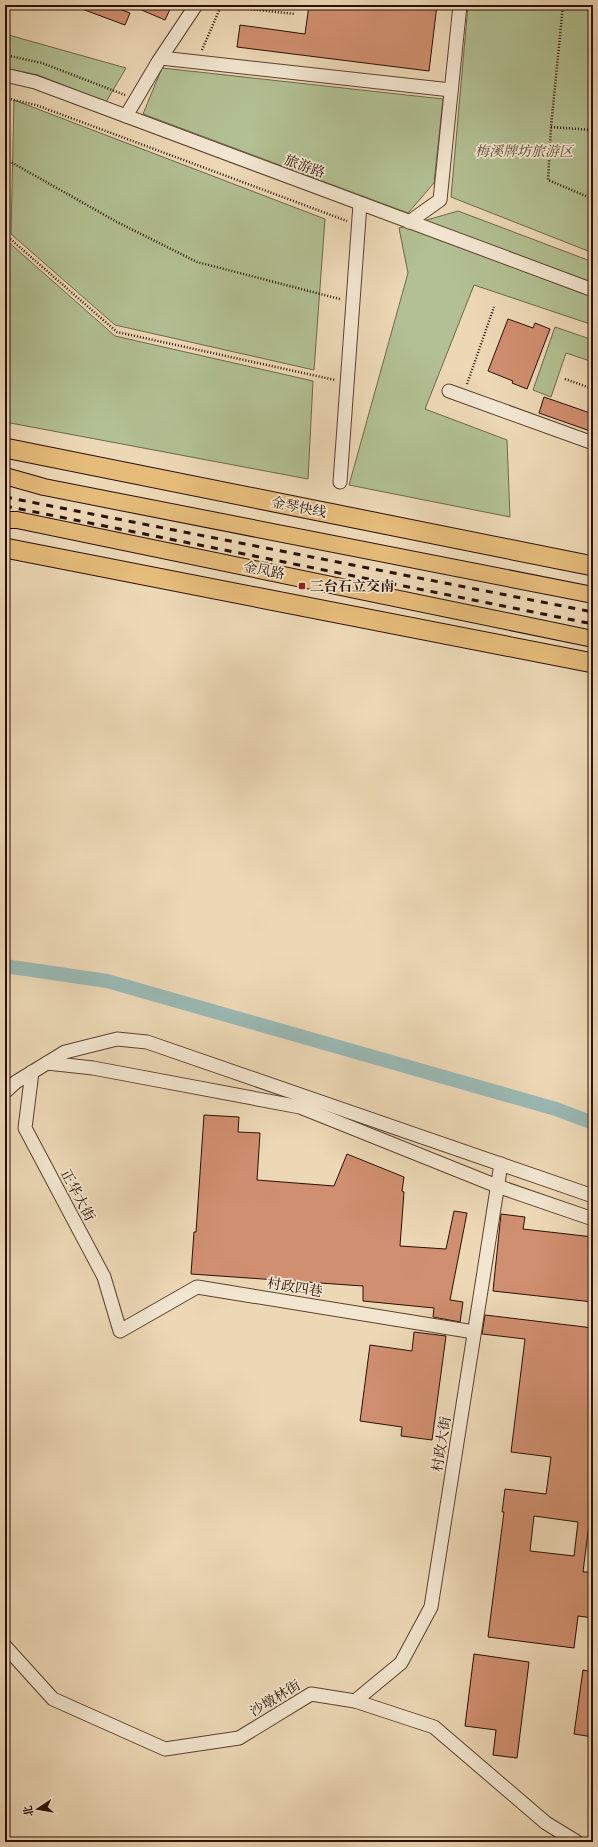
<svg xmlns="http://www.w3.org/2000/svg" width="598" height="1847" font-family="'IM FELL French Canon','Noto Serif SC',serif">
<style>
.green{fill:#b2c093;stroke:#6e684a}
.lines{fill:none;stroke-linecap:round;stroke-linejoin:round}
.canal{stroke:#9ab9b4;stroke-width:14}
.building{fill:#d08f70;stroke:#290f02;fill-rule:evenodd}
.minor-casing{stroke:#5a412f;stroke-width:15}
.major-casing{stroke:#290f02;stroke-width:18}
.highway-casing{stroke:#290f02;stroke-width:21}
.path{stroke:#290f02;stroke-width:2.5;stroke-dasharray:1 2;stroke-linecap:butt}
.minor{stroke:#f3e6d0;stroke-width:13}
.major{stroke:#e6bc7b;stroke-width:16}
.highway{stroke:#e6bc7b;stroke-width:19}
.rail{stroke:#290f02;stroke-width:3;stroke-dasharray:7 7;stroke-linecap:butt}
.poi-dot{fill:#8f2418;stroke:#f3e6d0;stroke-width:1.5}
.labels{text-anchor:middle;stroke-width:3.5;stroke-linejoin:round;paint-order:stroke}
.park-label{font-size:14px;font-style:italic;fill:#594d35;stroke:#f3e6d0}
.street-label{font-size:14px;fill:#290f02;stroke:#f3e6d0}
.poi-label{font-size:14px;font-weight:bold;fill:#290f02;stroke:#f3e6d0;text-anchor:start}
</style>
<rect width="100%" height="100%" fill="#edd8b6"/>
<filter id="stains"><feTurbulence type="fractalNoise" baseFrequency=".005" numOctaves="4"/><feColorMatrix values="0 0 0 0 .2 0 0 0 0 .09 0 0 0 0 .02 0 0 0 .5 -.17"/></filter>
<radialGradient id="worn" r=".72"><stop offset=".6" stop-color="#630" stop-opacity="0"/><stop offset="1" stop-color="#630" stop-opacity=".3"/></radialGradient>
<!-- green -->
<g class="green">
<polygon points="468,5 593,5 593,253 451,197"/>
<polygon points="5,34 126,68 106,102 38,75 5,68"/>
<polygon points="162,68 443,99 434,183 408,213 143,114"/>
<polygon points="14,100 325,219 314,370 115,325 11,234"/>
<polygon points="458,211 593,262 593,325 474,285 425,409 507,440 510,517 349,485 408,273 399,228"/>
<polygon points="5,239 115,336 313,381 308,479 5,422"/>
<polygon points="555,327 593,340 593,362 566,353 551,397 533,390"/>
</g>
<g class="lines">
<!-- canal -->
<polyline class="canal" points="5,966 107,981 556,1109 593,1123"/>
</g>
<!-- building -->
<g class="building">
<polygon points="74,5 108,5 130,13 125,25 74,6"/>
<polygon points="130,5 172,5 165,20"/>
<polygon points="309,5 437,5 429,71 237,47 240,25 305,34"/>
<polygon points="508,319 533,328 535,323 550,329 527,389 512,383 513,381 488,371"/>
<polygon points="544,397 593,414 593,432 539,413"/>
<polygon points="204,1115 239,1117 238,1132 260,1133 257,1180 334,1186 347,1154 404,1177 402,1191 404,1192 400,1246 446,1249 454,1211 467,1213 450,1300 463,1302 460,1322 433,1317 434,1308 363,1301 363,1286 191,1274 194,1232 196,1232"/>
<polygon points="501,1214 525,1217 523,1229 593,1237 593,1302 493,1291"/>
<path d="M485 1315 593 1328V1513L592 1524H589L583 1572H593V1618L578 1616 574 1648 488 1637 504 1512H502L505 1489 546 1494 551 1457 511 1452 525 1339 482 1334ZM534 1516 578 1522 574 1556 530 1551Z"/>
<polygon points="414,1332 446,1336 432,1440 401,1436 402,1427 360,1421 370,1345 412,1351"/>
<polygon points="474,1654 529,1662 517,1758 493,1755 496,1730 465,1726"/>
<polygon points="583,1670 593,1672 593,1737 574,1734"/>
</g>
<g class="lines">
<defs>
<g id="minor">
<polyline points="161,58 451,90"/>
<polyline points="5,75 35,82 593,290"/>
<polyline points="126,116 158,62 196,5"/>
<polyline points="409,222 440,200 460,5"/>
<polyline points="449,391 593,443"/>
<polyline points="340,482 360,204"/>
<polyline points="47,1063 93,1068 300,1107 497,1186 593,1219"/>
<polyline points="32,1072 25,1128 104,1277 120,1331 197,1287 474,1332"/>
<polyline points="5,1092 16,1082 65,1052 117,1039 147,1042 593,1196"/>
<polyline points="5,1646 53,1699 165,1749 239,1738 311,1694 355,1701 434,1727 546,1823 577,1842"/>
<polyline points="355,1701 401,1663 431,1607 501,1164"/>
</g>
<g id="major">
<polyline points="5,476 44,487 593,595"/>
<polyline points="5,520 17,520 593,639"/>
</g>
<g id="highway">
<polyline points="5,448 593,566"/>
<polyline points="5,548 593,663"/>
</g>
</defs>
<!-- minor casing -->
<use href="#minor" class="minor-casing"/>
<!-- major casing -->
<use href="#major" class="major-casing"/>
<!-- highway casing -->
<use href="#highway" class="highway-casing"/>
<!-- path -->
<g class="path">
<polyline points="563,5 551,127 548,180 593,199"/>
<polyline points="202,50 221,6 295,14"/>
<polyline points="5,55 42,63 125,95"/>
<polyline points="5,98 36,105 347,221"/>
<polyline points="551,127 593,130"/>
<polyline points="5,158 9,161 8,237 117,332 335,380"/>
<polyline points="9,161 117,222 197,262 340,299"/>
<polyline points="565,379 593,389"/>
<polyline points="467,384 494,307"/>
</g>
<!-- minor -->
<use href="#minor" class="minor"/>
<!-- major -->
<use href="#major" class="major"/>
<!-- highway -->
<use href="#highway" class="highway"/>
<!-- rail -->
<g class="rail">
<polyline points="5,497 593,612"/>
<polyline points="5,506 593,624"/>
</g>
</g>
<!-- markers -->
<rect class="poi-dot" x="298" y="582" width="8" height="8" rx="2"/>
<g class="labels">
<!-- park labels -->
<g class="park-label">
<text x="524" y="156">梅溪牌坊旅游区</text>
</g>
<!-- street labels -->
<g class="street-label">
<text transform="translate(305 166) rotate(20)" y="5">旅游路</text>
<text transform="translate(299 507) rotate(11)" y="5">金琴快线</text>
<text transform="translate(264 570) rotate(11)" y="5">金凤路</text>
<text transform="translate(78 1195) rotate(62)" y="5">正华大街</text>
<text transform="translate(295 1287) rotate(9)" y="5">村政四巷</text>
<text transform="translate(441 1444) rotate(-81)" y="5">村政大街</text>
<text transform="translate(275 1698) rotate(-31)" y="5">沙墩林街</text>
</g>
<!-- poi labels -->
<g class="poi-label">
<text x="310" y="591">三台石立交南</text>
</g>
</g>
<!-- margin -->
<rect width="598" height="1847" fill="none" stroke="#edd8b6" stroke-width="20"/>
<rect x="6" y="6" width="586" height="1835" fill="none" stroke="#290f02" stroke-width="2"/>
<rect x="10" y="10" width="578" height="1827" fill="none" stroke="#290f02"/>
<!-- north arrow -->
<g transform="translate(38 1809) rotate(258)" stroke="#f3e6d0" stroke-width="3" paint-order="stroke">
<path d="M0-3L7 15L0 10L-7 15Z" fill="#290f02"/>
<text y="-6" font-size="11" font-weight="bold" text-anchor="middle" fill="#290f02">北</text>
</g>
<rect width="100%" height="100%" filter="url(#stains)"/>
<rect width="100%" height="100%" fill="url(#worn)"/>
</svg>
